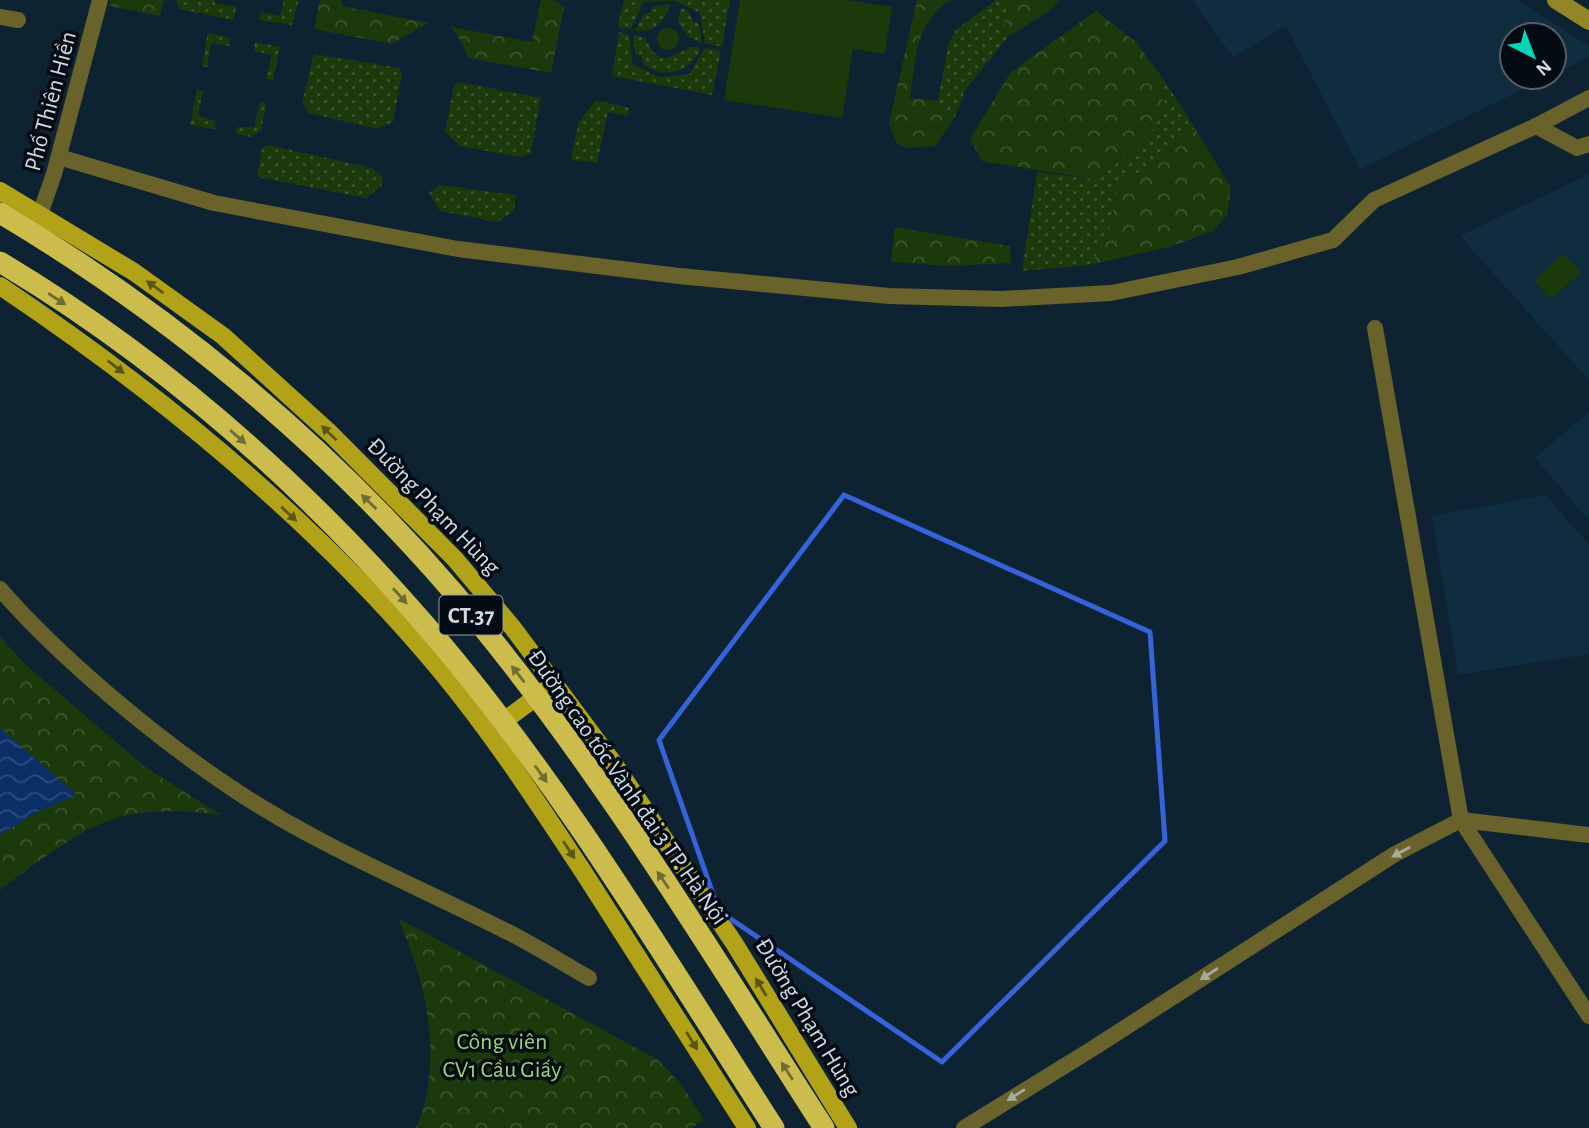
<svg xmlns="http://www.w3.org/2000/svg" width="1589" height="1128" font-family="'Alegreya Sans',sans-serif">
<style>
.built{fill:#102d40}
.grass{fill:url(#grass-dots)}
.forest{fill:url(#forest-crowns)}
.garden{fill:#1c390c}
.water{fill:url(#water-waves)}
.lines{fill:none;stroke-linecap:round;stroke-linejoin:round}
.street{stroke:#69622b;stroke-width:16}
.secondary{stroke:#928626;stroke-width:18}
.primary{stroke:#b2a218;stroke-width:18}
.highway-bridge{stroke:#cbbc4b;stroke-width:21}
.oneway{fill:#5b5615}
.oneway2{fill:#716c31}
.oneway3{fill:#a5aa9a}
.marked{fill:none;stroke:#3763da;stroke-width:5;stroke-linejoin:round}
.labels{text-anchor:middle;stroke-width:7;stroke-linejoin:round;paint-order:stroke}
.shield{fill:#040b12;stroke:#919ca5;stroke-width:2}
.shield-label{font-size:23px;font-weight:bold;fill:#cddae4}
.street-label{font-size:24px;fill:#cddae4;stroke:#040b12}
.park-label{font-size:24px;fill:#97d57a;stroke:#040b12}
</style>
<defs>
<pattern id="grass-dots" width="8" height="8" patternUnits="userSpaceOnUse" patternTransform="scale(1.75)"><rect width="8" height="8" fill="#1c390c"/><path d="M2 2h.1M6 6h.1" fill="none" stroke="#3c552f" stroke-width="1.8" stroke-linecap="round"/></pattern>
<pattern id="forest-crowns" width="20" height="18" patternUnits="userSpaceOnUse" patternTransform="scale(1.75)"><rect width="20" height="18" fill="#1c390c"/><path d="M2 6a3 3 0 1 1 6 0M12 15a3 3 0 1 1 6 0" fill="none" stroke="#3c552f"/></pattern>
<pattern id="water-waves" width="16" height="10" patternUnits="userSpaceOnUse" patternTransform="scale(1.75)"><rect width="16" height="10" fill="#0c2f68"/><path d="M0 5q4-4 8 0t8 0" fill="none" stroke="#2e4d7d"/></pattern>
</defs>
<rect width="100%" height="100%" fill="#0d2332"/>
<!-- built -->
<g class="built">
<polygon points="1192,0 1518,0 1589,46 1589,57 1554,74 1554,35 1512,35 1512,77 1548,77 1360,169 1286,26 1233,57"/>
<polygon points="1589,174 1589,380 1460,236"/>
<polygon points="1589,412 1589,520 1535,458"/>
<polygon points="1545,495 1589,544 1589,654 1458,675 1432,516"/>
</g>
<!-- grass -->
<g class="grass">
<polygon points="176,0 215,0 215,3 236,7 234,20 179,9"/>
<polygon points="284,0 299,0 292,25 259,20 261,12 280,16"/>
<polygon points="624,0 730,0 722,47 705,43 700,13 676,1 643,2 631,29 620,28 618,25"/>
<polygon points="996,0 1010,0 1004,24 1008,37 965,90 954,119 938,101 948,45 956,30"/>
<path d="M667 4 670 5C664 22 654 33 635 31L643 15 651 12 652 7Z"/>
<polygon points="681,8 688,10 693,21 699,24 702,43 688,37 678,21"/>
<polygon points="619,32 630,35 632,64 660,77 690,74 705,48 721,51 712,95 612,76"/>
<polygon points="208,33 231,38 229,46 211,43 207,67 202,66"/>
<path d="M635 35 645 38C660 67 665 60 690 47H699L700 50C689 73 665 79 644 65L641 56 635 53 633 36Z"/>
<polygon points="255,42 280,47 273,80 266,79 272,55 254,51"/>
<polygon points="314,54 400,68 402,75 393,122 377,129 309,113 302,103"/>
<polygon points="459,82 541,98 531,153 520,157 460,146 445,132 454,85"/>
<polygon points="1165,82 1195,128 1150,168 1125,180 1117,190 1107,241 1089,265 1022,271 1037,172 1094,179 1163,106"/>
<polygon points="197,90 203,91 198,116 216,121 215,129 190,125"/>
<polygon points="596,100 629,108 628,116 608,112 597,163 573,160 571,156 579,122"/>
<polygon points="260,102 266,104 261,130 251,137 236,134 237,127 254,127"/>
<polygon points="268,145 372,168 383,178 381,187 366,198 257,177 262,149"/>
<polygon points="440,185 516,195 514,211 497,222 440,211 429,193"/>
</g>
<!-- forest -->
<g class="forest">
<polygon points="110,0 164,0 160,16 110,6"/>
<polygon points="320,0 342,0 342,6 428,23 391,44 314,29"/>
<polygon points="541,0 555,0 564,7 551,73 468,58 463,44 451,27 532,42"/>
<path d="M917 0H950C914 25 916 58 910 98L938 101 954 119 935 146 906 148 896 143 889 123Z"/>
<polygon points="1010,0 1059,0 1049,11 1008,37 1004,24"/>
<path d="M1096 11 1136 42 1165 82C1161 140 1138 148 1094 179L982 161 970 139 1011 72Z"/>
<polygon points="1195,128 1231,188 1227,215 1213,231 1169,247 1089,265 1107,241 1117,190 1125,180 1150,168"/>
<polygon points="895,227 1010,246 1011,263 947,266 891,262"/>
<path d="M0 637 25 664 144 766 221 815C189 811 156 809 124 816 85 824 32 866 0 890Z"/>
<path d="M398 918 658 1060 681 1084 704 1120 691 1128H416C445 1060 426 982 398 918Z"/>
</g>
<!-- garden -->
<g class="garden">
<polygon points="740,0 848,0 892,7 885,54 853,49 842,118 724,100"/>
<circle cx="668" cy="39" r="11"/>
<polygon points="1563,254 1581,272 1551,299 1534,281"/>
</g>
<!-- water -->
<polygon class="water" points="0,728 77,795 37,812 0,835"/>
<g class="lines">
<!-- street -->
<g class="street">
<polyline points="0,17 18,20"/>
<polyline points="1536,126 1577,148 1589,144"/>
<polyline points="59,157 214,203 458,249 679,276 889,296 1001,299 1111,293 1238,267 1333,240 1374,200 1536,126 1589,98"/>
<polyline points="40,214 54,174 100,0"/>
<polyline points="1375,328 1461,820 1589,1016"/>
<path d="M0 589C60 658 156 738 233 789 318 846 415 885 506 931 534 945 561 962 589 978"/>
<polyline points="964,1128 1092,1049 1395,854 1461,820 1589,835"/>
</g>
<!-- secondary -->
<polyline class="secondary" points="1556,0 1589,21"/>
<!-- primary -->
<g class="primary">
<polyline points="0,191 134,272 223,336 331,434 455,559 513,628 612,761 734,943 848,1128"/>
<path d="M0 286C155 390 301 509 423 650 483 719 534 797 584 873 639 958 692 1043 747 1128"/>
<polyline points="493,729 547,689"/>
</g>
<!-- highway-bridge -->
<g class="highway-bridge">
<path d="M0 213C170 314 325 443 454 593 594 758 707 946 824 1128"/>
<path d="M0 262C159 357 300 481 421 620 556 775 663 955 774 1128"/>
</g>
</g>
<!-- one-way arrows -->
<defs><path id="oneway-solid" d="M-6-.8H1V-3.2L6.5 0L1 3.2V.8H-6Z" transform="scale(1.75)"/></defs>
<g class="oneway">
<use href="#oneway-solid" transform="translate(155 287) rotate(-144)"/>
<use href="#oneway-solid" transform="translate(116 367) rotate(38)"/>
<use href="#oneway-solid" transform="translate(329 433) rotate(-136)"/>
<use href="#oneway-solid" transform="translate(289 514) rotate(43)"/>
<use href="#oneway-solid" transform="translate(569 850) rotate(57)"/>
<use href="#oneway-solid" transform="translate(761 987) rotate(-121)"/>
<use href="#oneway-solid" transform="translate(692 1041) rotate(58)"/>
</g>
<g class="oneway2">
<use href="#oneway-solid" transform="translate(57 299) rotate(33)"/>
<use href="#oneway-solid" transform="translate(238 437) rotate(41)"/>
<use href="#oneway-solid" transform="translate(369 502) rotate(-136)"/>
<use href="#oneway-solid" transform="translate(400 596) rotate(48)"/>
<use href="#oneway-solid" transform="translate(518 674) rotate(-128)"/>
<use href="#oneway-solid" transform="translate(541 774) rotate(54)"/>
<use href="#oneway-solid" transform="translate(663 880) rotate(-124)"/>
<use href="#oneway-solid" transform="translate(787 1071) rotate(-123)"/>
</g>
<g class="oneway3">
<use href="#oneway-solid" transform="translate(1401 852) rotate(151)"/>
<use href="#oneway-solid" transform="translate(1209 974) rotate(147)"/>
<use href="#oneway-solid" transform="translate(1016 1095) rotate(148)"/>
</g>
<!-- marked area -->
<path class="marked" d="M844 495 1150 632 1165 841 942 1062 719 911 659 740Z"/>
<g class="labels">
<!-- shield labels -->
<rect class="shield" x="439.5" y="595.5" width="63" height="39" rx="5"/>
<g class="shield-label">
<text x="471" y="623">CT.37</text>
</g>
<!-- street labels -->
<g class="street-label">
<text transform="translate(50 101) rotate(-75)" y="8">Phố Thiên Hiền</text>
<text transform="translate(434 506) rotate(46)" y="8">Đường Phạm Hùng</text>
<text transform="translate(628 787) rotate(55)" y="8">Đường cao tốc Vành đai 3 TP. Hà Nội</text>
<text transform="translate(808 1017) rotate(59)" y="8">Đường Phạm Hùng</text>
</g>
<!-- park labels -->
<g class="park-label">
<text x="502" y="1049">Công viên<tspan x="502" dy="28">CV1 Cầu Giấy</tspan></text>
</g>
</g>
<!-- north arrow -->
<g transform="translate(1533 56) rotate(138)"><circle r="33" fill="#040b12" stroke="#545e66" stroke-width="2"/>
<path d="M0-5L12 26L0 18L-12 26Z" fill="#00d5b7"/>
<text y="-10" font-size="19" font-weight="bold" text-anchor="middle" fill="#cddae4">N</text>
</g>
</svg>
